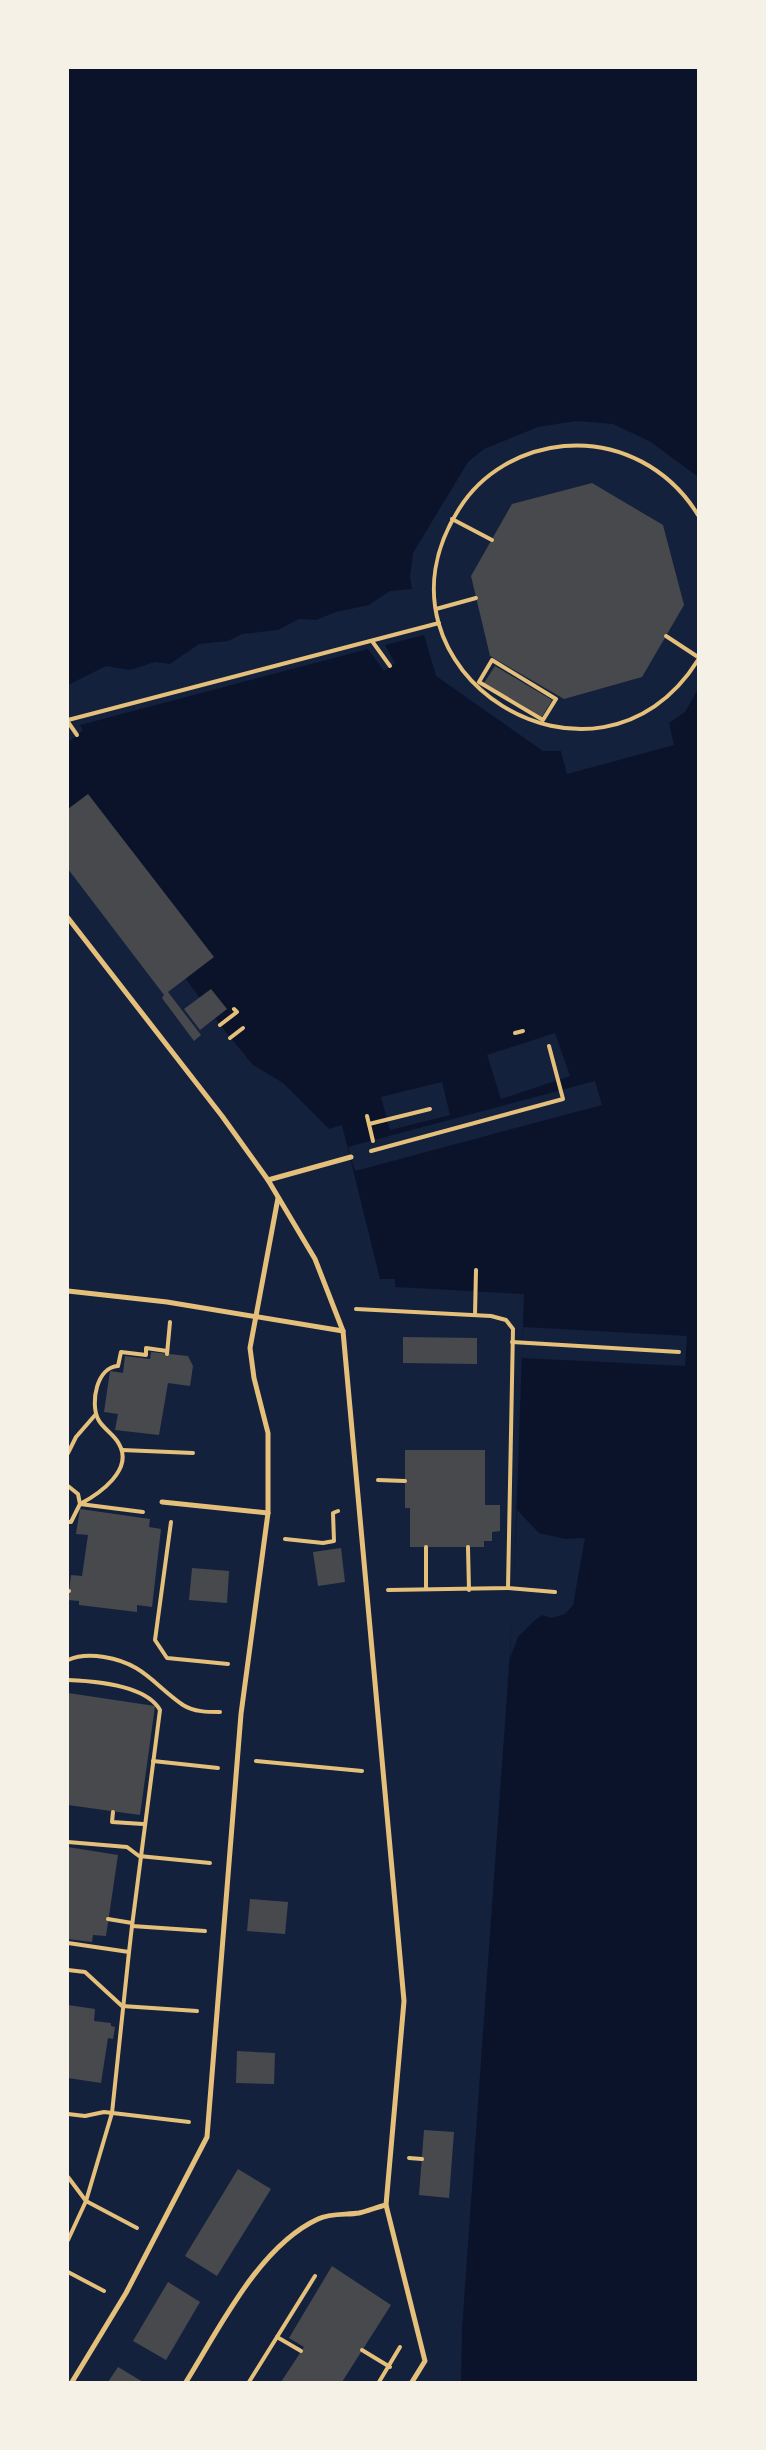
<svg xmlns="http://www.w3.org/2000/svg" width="766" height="2450" font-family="Overpass,sans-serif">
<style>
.water{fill:#0b132b}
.pier{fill:#14213d}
.building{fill:#48494c}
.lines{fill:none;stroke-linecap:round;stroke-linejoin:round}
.path{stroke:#e5c07b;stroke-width:4}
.pedestrian{stroke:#e5c07b;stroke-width:5}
</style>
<rect width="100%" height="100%" fill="#14213d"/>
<!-- water -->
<polygon class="water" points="68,68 698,68 698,2382 461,2382 462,2329 513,1609 524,1294 395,1287 395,1279 380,1279 342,1125 329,1129 283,1083 253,1065 220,1025 68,820"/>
<!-- pier -->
<g class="pier">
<polygon points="576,421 613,424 651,442 698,477 698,689 685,712 669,723 674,745 567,774 561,751 543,751 436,676 424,635 385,645 395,663 384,671 368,649 80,725 83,730 70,741 68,737 68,685 106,666 130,670 155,662 170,664 199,644 228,641 242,634 278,630 299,619 316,620 336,612 369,605 390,591 412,589 410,577 413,553 468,462 484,449 538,427"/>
<polygon points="555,1033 570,1076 501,1099 487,1055"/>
<polygon points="595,1081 602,1105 355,1171 348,1147"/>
<polygon points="442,1082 450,1115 390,1130 381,1097"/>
<polygon points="523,1327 687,1336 685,1366 522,1358"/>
<polygon points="517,1510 539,1533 565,1539 585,1538 573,1605 565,1614 551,1618 542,1615 535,1620 518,1637 510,1658"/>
</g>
<!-- building -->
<g class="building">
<polygon points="592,483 663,525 684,605 642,677 564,699 490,656 471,576 512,504"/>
<polygon points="495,666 552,700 542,717 484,683"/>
<polygon points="88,794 214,957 168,992 201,1035 194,1041 162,998 164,995 68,869 68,809"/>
<polygon points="211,989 227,1009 200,1030 184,1009"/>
<polygon points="403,1337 477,1338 477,1364 403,1363"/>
<polygon points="151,1352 188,1356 193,1366 190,1386 168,1383 159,1435 115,1430 118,1414 104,1412 110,1371 123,1373 125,1356 150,1359"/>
<polygon points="405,1450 485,1450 485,1505 500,1505 500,1531 492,1532 492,1541 484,1541 484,1547 410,1547 410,1508 405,1508"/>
<polygon points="80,1509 150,1519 149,1527 161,1529 152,1607 137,1605 137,1612 79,1605 79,1601 68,1600 71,1575 82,1576 88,1535 76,1534"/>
<polygon points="341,1548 345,1582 318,1586 313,1552"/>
<polygon points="192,1568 229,1571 227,1603 189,1600"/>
<polygon points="68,1693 155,1706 140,1815 68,1805"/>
<polygon points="68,1847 118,1855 106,1936 93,1935 92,1942 68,1939"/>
<polygon points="250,1899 288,1902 285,1934 247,1931"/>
<polygon points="68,2005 95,2009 94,2021 111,2023 111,2026 115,2027 113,2039 108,2038 101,2083 68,2078"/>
<polygon points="237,2051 275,2053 274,2084 236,2083"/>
<polygon points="424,2130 454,2132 449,2198 419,2195"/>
<polygon points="238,2169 271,2189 217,2276 185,2256"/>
<polygon points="332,2266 391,2305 342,2382 281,2382 304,2347 289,2338"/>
<polygon points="168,2282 200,2302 166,2360 133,2341"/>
<polygon points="118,2367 143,2382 108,2382"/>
</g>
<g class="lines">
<!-- path -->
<g class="path">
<path d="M698 515C670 469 619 441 564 446 522 450 482 472 459 509 356 671 597 821 698 660"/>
<polyline points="452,519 492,540"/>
<polyline points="436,609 476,598"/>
<polyline points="666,636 698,657"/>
<polyline points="372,641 390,666"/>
<polygon points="492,660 556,699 543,720 479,682"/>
<polyline points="68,720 439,623"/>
<polyline points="68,722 77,735"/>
<polyline points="220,1025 237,1012 234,1009"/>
<polyline points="515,1033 523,1031"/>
<polyline points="230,1038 243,1028"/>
<polyline points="367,1116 373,1141"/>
<polyline points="369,1124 430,1109"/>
<polyline points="371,1151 563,1099 549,1046"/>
<polyline points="356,1309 491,1316 506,1320 513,1329 508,1588 388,1590"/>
<polyline points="475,1315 476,1270"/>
<polyline points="512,1342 679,1352"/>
<polyline points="167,1354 170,1322"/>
<polyline points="122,1450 193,1453"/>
<polyline points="68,1453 76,1437 96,1414"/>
<polyline points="378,1480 405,1481"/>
<polyline points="68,1486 78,1494 80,1504 71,1522 68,1522"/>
<path d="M143 1512 80 1504C99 1494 134 1470 119 1444 114 1434 103 1429 98 1419 90 1402 97 1367 118 1366L121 1352 146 1355V1348L167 1351"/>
<polyline points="171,1522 155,1640 167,1658 228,1664"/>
<polyline points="285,1539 323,1543 334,1541 333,1513 338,1511"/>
<polyline points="426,1547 426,1589"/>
<polyline points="468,1547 469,1590"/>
<polyline points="508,1588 555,1592"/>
<polyline points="68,1591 69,1591"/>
<path d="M68 1660C79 1655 92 1655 104 1657 143 1663 154 1685 183 1705 194 1712 208 1712 220 1712"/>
<path d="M68 1680C93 1681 146 1685 160 1710L132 1926 205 1931"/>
<polyline points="153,1761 218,1768"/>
<polyline points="256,1761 362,1771"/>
<polyline points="113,1812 112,1822 143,1824"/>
<polyline points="68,1842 127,1847 139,1856 210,1863"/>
<polyline points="108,1919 132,1923"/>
<polyline points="68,1943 129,1952 132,1926"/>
<polyline points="68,1970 85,1972 122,2006 197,2011"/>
<polyline points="68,2114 85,2116 104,2112 189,2122"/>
<polyline points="409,2158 422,2159"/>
<polyline points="68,2177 86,2201 112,2113 129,1952"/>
<polyline points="68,2240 86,2201 137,2228"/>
<polyline points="68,2272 104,2291"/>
<polyline points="277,2337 301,2351"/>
<polyline points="362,2350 390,2367"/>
<polyline points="249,2382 315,2276"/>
<polyline points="379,2382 400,2347"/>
</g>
<!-- pedestrian -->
<g class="pedestrian">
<polyline points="68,918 222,1116 268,1180 315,1259 343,1331 404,2001 386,2205 425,2361 412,2382"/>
<polyline points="268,1180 351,1157"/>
<polyline points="68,1291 167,1302 343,1331"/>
<polyline points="162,1502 268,1513"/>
<polyline points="72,2382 126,2293 207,2137 241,1714 268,1513 268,1433 254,1378 250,1348 278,1198"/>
<path d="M186 2382C219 2329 259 2246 318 2219 330 2213 347 2215 359 2213 368 2211 377 2207 386 2205"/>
</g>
</g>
<!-- border -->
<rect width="766" height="2450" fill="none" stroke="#f6f1e7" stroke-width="138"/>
</svg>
